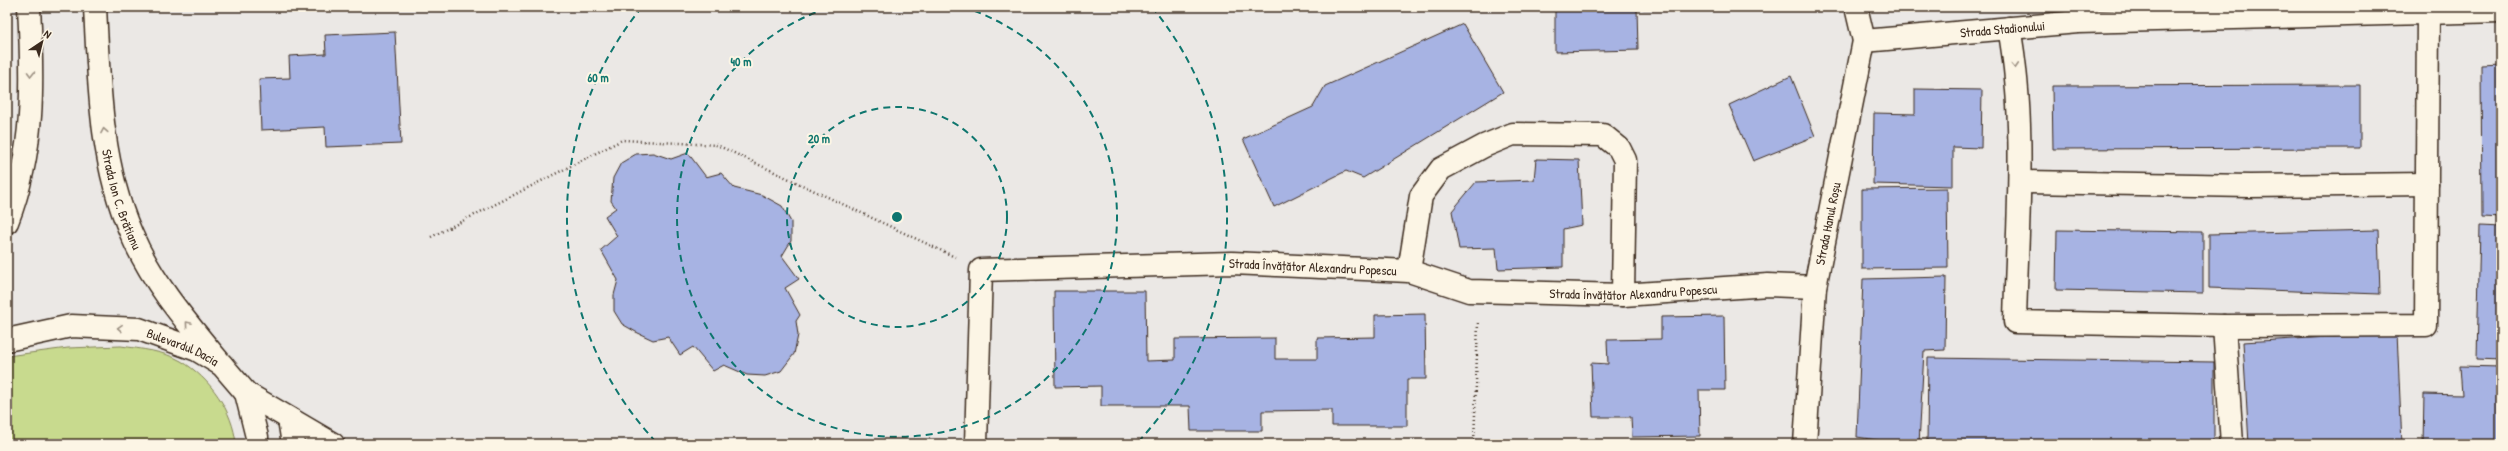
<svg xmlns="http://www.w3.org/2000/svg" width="2508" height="451" font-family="'Patrick Hand',sans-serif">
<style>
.green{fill:#c8da8e;stroke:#828256}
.building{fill:#a7b3e3;stroke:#3b2a1e}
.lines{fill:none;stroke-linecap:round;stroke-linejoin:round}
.minor-casing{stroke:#3b2a1e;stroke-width:25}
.tertiary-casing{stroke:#3b2a1e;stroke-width:25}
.secondary-casing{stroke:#3b2a1e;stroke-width:25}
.path{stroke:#3b2a1e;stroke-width:2.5;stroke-dasharray:1 3;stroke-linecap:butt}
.minor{stroke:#fcf5e5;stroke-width:22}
.tertiary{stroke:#fcf5e5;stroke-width:22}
.secondary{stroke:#fcf5e5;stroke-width:22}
.oneway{stroke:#9c9082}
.ring{fill:none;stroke:#0f766e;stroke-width:2;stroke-dasharray:7 5}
.labels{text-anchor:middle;stroke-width:4;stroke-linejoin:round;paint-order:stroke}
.street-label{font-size:13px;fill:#3b2a1e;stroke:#fcf5e5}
.centre{fill:#0f766e;stroke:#fcf5e5;stroke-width:2}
.ring-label{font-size:12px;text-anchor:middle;font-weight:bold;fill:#0f766e;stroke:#fcf5e5;stroke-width:4;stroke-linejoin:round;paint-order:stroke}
</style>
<rect width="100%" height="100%" fill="#ebe8e5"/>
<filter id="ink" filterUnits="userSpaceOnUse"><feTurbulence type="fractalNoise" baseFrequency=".025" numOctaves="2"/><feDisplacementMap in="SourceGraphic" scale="8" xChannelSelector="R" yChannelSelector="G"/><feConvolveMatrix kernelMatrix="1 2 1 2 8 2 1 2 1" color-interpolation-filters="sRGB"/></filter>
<g filter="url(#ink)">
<!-- green -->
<path class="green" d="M121 346C141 349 164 351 181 361 210 378 233 411 236 444H7V356L68 348Z"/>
<!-- building -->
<g class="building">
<polygon points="1555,7 1662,7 1662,9 1637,9 1638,50 1555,52"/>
<polygon points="1463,24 1503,92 1363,178 1346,171 1274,207 1243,139 1313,107 1325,86"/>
<polygon points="395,32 401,144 326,147 325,127 261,130 259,79 290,78 289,56 326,54 325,35"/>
<polygon points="2501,64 2501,218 2482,217 2481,65"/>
<polygon points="1791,76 1815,136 1753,161 1729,105"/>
<polygon points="2360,85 2360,148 2053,149 2052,86"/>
<polygon points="1915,89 1982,90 1981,148 1953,147 1953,186 1873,184 1874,113 1915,114"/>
<polygon points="653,153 671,159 688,153 706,177 721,173 734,188 762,195 782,206 791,222 791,241 782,256 799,279 785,288 800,315 796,321 798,335 794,354 781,371 765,376 747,375 724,365 713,371 693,347 680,355 668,337 653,340 636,332 622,324 614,311 614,295 618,280 601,250 617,236 605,216 616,208 611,201 613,178 621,163 636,154"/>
<polygon points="1536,159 1579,160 1582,225 1563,229 1563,267 1498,269 1496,248 1459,249 1452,211 1476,182 1534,180"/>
<polygon points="1947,188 1948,268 1862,269 1862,189"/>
<polygon points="2480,226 2501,227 2501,360 2477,359"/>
<polygon points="2057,230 2203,232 2203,293 2056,290"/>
<polygon points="2378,230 2380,294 2209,288 2209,234"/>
<polygon points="1946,277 1945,350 1924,351 1919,444 1902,444 1857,437 1863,279"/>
<polygon points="1054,291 1145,291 1146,361 1175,360 1175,339 1275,338 1275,359 1317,359 1317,338 1375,337 1375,315 1425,314 1426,379 1407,379 1407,426 1332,426 1332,410 1262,411 1262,431 1191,431 1190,406 1101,406 1101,386 1055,387"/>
<polygon points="1724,316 1725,390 1699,390 1700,436 1632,437 1631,417 1593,417 1591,363 1608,364 1607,340 1661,339 1661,317"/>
<polygon points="2397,333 2402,444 2249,444 2243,342"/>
<polygon points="1928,358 2214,362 2214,444 1927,444"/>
<polygon points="2460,366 2501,367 2501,444 2423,444 2424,394 2462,395"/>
</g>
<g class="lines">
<defs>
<g id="minor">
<path d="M2009 28C2027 124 2017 225 2015 322L2224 326 2426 325 2428 13"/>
<polyline points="2020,182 2250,186 2427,184"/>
<polyline points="1409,271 1421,196 1441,169 1484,146 1513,134 1603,135 1619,148 1625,160 1623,295"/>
<polyline points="2224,326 2232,444"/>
<path id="s1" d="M976 444 981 270 1232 263 1409 271 1469 291 1623 295 1768 285 1815 287"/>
</g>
<g id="tertiary">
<path id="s2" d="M1864 41 2078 22 2501 11"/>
<path id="s3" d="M1805 444 1815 287 1864 41 1856 7"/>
</g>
<g id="secondary">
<path id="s4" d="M95 7C99 83 100 162 131 233 152 283 188 324 222 365"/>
<path d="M7 222C35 151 33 81 29 7"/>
<path id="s5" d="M7 340 71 326 139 329 197 350 222 365 246 393 333 444"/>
<polyline points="246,393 257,437 257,444"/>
<polyline points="289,419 293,444"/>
</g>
</defs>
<!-- minor casing -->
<use href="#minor" class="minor-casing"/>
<!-- tertiary casing -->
<use href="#tertiary" class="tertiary-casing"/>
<!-- secondary casing -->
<use href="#secondary" class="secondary-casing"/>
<!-- path -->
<g class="path">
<polyline points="431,237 622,140 717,145 955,257"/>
<polyline points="1474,444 1478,322"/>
</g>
<!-- minor -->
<use href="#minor" class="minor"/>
<!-- tertiary -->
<use href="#tertiary" class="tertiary"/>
<!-- secondary -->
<use href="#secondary" class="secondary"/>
</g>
<!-- one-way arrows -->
<defs><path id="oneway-chevron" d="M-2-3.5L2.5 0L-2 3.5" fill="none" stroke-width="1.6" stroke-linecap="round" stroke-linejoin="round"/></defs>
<g class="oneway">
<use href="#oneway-chevron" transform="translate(2015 66) rotate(87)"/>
<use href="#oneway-chevron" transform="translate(31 74) rotate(91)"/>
<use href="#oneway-chevron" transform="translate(104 131) rotate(-100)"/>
<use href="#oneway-chevron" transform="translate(188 324) rotate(-130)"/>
<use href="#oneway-chevron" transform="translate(120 328) rotate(-177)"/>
</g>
</g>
<!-- distance rings -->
<g class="ring">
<circle cx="897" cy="217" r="110"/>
<path d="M963 7A220 220 0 1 1 831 7"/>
<path d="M656 442A330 330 0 0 1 642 7M1152 7A330 330 0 0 1 1138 442"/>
</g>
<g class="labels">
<!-- street labels -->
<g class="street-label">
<text dy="5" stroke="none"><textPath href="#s2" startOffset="139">Strada Stadionului</textPath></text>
<text dy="5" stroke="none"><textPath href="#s4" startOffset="195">Strada Ion C. Brătianu</textPath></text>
<text dy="5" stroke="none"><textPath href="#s3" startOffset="222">Strada Hanul Roșu</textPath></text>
<text dy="5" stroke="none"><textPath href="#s1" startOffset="506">Strada Învățător Alexandru Popescu</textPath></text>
<text dy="5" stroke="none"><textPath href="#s1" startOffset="830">Strada Învățător Alexandru Popescu</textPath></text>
<text dy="5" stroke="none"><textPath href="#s5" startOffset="181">Bulevardul Dacia</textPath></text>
</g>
</g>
<circle cx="897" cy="217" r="6" class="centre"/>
<g class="ring-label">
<text x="741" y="66">40 m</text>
<text x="598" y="82">60 m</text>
<text x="819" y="143">20 m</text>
</g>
<!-- margin -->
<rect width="2508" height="451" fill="none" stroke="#fcf5e5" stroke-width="24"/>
<rect x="12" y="12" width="2484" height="427" fill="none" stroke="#3b2a1e" stroke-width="1.5" filter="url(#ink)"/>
<!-- north arrow -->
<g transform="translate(42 42) rotate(35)" stroke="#fcf5e5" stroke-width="3" paint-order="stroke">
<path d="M0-3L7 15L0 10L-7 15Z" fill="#3b2a1e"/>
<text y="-6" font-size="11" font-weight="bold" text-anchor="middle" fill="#3b2a1e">N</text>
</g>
</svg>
